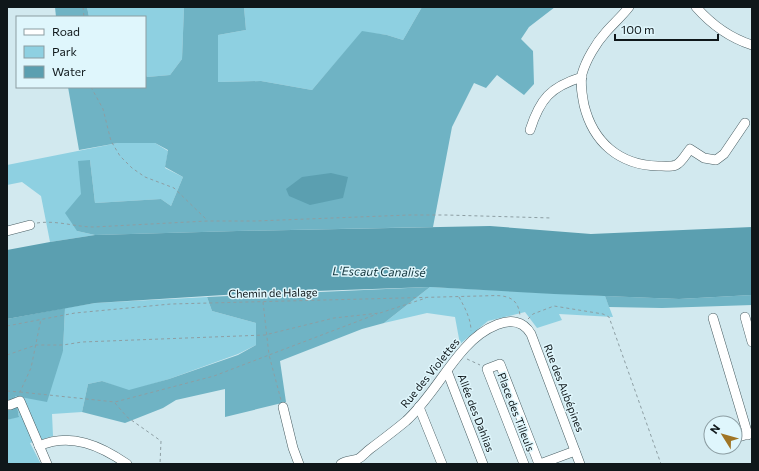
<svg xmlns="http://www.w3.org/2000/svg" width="759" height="471" font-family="Commissioner,sans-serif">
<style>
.green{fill:#8ed0e1}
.forest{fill:#6fb3c4}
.water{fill:#5b9fb0}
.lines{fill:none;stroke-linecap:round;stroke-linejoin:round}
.minor-casing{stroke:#4a5f64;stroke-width:10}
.path{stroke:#8d9ea3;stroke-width:1;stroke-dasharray:3 3;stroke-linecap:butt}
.minor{stroke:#fff;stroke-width:9}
.labels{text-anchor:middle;stroke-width:3;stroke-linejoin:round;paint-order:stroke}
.street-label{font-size:11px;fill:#0f171a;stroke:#dff6fc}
.water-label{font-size:12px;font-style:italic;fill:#14363e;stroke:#dff6fc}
</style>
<rect width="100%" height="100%" fill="#d2e9ef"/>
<!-- green -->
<g class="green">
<polygon points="87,7 184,7 182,59 170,75 147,77 145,74 145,17 89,17"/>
<polygon points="244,7 422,7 403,40 387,35 362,32 312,90 261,81 218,82 218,35 246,30"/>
<polygon points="118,143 155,143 168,151 165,168 183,177 171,206 161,199 95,203 90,160 81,194 77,231 95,235 50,242 41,196 22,182 7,185 7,165"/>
<polygon points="430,287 605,296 613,317 559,314 562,320 537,328 525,312 488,321 460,344 455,317 427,313 384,323"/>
<polygon points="207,297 212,311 256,323 256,345 238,354 169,379 129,391 102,381 88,384 82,412 52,414 53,436 30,443 41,464 7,464 7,420 19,416 14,396 63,351 65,308 95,303"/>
</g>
<!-- forest -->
<g class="forest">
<polygon points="55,7 87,7 89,17 56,17"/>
<polygon points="184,7 244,7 246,30 218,35 218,82 261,81 312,90 362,31 387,35 403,40 422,7 555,7 529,27 521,39 533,51 534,84 524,95 497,75 486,88 474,83 452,127 433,227 237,231 95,235 77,231 65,213 81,194 78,161 90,160 95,203 161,199 171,206 183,177 165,167 168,150 155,143 118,143 79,150 68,87 145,87 145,74 147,77 170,75 182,59"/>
<polygon points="430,287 384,323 362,329 280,361 286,402 225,417 225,389 176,400 163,408 125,423 82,412 88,384 102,381 129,390 169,379 238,355 256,345 256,323 212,311 207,297"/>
<polygon points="752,295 752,305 662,308 609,307 605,296 679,299"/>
<polygon points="65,308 63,351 47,402 15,396 19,417 7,420 7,319"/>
</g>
<!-- water -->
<g class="water">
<polygon points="331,173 348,177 343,198 310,205 289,196 286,189 302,177"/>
<polygon points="490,226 591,234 752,227 752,295 679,299 554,294 430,287 257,293 95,303 7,319 7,250 50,242 95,235 237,231"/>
</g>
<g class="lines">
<defs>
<g id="minor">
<path d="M629 7C622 16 614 23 606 32 596 43 586 60 582 74 580 85 582 94 584 105 593 142 619 165 658 166 663 166 671 167 676 165 682 162 686 154 690 149L704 158 716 160 724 154 745 123"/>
<path d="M696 7C711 24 730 38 752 45"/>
<path d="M530 130C540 99 550 87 582 77"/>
<polyline points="7,231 30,225"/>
<polyline points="745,317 752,342"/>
<polyline points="713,318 748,435"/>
<polyline points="447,371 483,464"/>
<polyline points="7,405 10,405 20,401 47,464"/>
<polyline points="283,407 293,448 299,464"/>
<polyline points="419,407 442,464"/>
<polyline points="735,438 752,433"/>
<path d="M39 446C71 432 101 446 127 464"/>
<path d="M341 464C346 460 352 461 358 459 362 457 366 452 370 449 382 440 394 431 406 421 429 400 444 371 465 348 479 332 515 306 531 334L580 464"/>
<polyline points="524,464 487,369 500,364 539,464"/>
<polyline points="540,464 575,451"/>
</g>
</defs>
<!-- minor casing -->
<use href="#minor" class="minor-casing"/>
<!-- path -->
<g class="path">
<polyline points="83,7 84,17"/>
<polyline points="91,87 103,109 111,141 120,156 132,168 145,177 174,188 207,220"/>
<path d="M37 223C57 220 75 227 94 227L207 221H256L409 215H446L552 218"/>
<path d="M459 297C465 308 471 319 471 331"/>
<polyline points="263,302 269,355 377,314"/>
<polyline points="380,313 426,298"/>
<polyline points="528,319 533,314 554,306 603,314 609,317 661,464"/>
<path d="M7 326 75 313 171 304 479 296C497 296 518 291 520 316"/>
<polyline points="7,355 36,345 63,345 82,342 265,335 334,318 380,313"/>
<polyline points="467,359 480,365"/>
<polyline points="7,391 20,392 31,368 41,319"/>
<polyline points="20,392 115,402 214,376 269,355 281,400"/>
<polyline points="115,403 127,417 161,441 160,464"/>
</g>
<!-- minor -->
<use href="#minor" class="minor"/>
</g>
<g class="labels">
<!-- street labels -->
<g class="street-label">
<text transform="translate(273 293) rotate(-1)" y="4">Chemin de Halage</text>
<text transform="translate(430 373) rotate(-51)" y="4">Rue des Violettes</text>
<text transform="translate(564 388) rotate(69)" y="4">Rue des Aubépines</text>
<text transform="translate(516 412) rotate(69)" y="4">Place des Tilleuls</text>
<text transform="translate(476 413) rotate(69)" y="4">Allée des Dahlias</text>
</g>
<!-- water labels -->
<g class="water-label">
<text transform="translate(379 272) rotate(1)" y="4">L'Escaut Canalisé</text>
</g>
</g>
<!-- border -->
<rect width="759" height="471" fill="none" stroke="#0f171a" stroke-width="16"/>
<!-- legend -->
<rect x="16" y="16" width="130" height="72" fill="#dff6fc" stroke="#8c9da2"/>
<rect x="24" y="29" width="20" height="6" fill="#ffffff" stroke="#8c9da2"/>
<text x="52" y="36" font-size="12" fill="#0f171a">Road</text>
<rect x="24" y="46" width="20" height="12" fill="#8ed0e1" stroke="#8c9da2"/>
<text x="52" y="56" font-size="12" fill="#0f171a">Park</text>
<rect x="24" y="66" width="20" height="12" fill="#5b9fb0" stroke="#8c9da2"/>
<text x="52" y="76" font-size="12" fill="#0f171a">Water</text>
<!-- north arrow -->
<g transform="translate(723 435) rotate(307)"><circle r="19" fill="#dff6fc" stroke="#8c9da2"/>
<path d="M0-3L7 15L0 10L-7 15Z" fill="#a07525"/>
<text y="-6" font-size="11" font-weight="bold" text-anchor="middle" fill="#0f171a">N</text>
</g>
<!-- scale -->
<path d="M615 34v6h103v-6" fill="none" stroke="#0f171a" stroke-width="2"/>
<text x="621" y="34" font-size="12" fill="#0f171a" stroke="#dff6fc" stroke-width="3" paint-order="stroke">100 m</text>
</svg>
